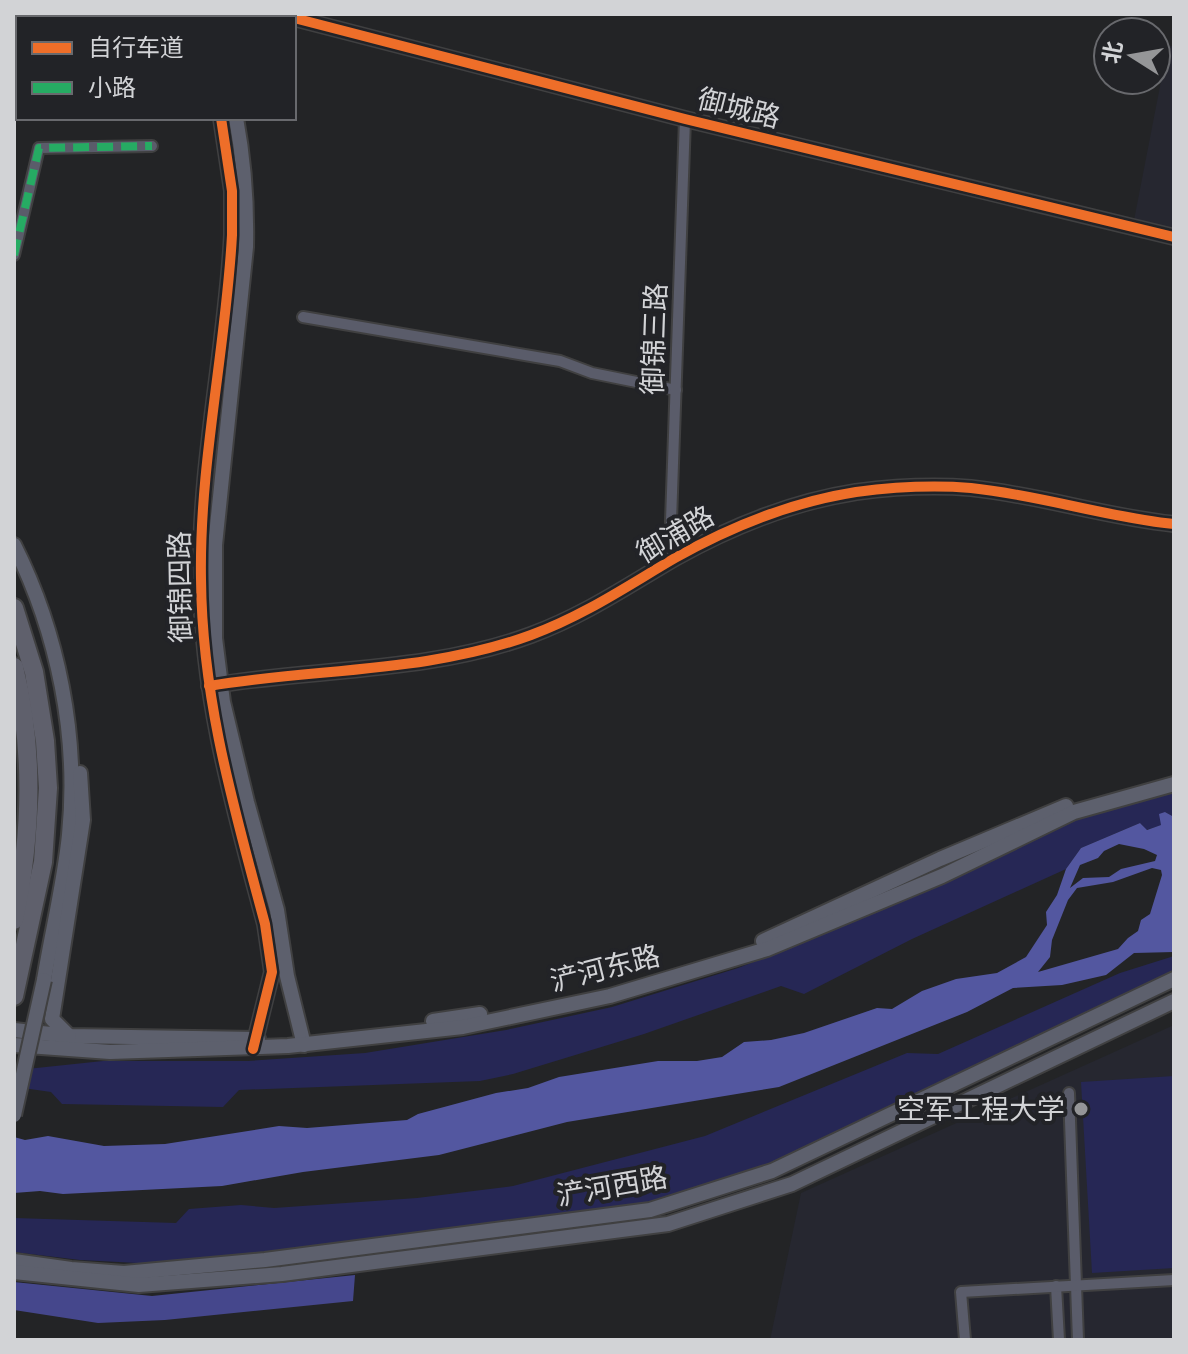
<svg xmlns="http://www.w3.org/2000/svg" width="1188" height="1354" font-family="Manrope,'Noto Sans SC',sans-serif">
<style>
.built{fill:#262730}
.green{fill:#262755}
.forest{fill:#45478c}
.water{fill:#5357a0;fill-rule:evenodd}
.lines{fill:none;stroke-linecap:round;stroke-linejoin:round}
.street-casing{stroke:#404041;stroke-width:14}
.secondary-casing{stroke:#404041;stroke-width:18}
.highway-casing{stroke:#404041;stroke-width:22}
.street{stroke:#5a5c6a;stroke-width:10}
.secondary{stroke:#5d606d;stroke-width:14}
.highway{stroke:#5f606c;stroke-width:18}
.secondary-bridge-casing{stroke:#404041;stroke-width:18;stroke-linecap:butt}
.secondary-bridge{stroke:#5d606d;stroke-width:14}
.quiet{stroke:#26ab63;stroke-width:8;stroke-dasharray:16 8;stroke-linecap:butt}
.cycleway-casing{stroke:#222327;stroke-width:15}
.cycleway{stroke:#ee6e29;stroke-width:10}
.poi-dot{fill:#959698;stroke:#222327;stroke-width:3}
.labels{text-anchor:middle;stroke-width:8;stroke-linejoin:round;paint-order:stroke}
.street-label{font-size:28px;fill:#d2d3d6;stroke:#222327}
.poi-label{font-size:28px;fill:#d2d3d6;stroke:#222327;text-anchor:end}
</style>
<rect width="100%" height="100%" fill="#232426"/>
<!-- built -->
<g class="built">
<polygon points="1168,45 1174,47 1174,228 1134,220"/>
<polygon points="1174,1025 1174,1340 770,1340 801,1193"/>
</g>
<!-- green -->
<g class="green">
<polygon points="1174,792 1174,817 1165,812 1162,825 1146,830 1140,823 1081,848 1066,869 912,939 804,994 781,986 644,1034 513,1074 480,1081 239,1090 223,1107 62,1104 51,1092 23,1088 27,1069 103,1061 248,1061 365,1053 506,1030 612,1007 738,968 813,939 1084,816"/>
<polygon points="1174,956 1174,976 732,1182 687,1199 453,1236 157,1264 80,1260 14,1252 14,1218 176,1223 189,1209 241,1205 274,1208 417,1198 513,1186 705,1136 907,1053 938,1054 1120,973"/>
<polygon points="1174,1076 1174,1268 1092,1273 1081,1082"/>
</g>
<!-- forest -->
<polygon class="forest" points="355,1275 353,1301 165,1320 98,1323 14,1310 14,1282 152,1296"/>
<!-- water -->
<path class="water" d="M1165 812 1174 817V952L1134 953 1106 975 1062 985 1013 988 967 1012 779 1087 567 1122 439 1155 303 1172 222 1186 63 1194 40 1191 14 1193V1137L25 1140 48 1136 104 1146 165 1144 279 1126 307 1128 407 1120 418 1114 496 1093 528 1088 559 1077 658 1061H697L722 1057 744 1042 771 1040 804 1033 877 1008 892 1009 922 991 956 979 997 973 1026 957 1047 925 1046 912 1057 895 1066 869 1081 848 1140 823 1147 830 1161 825 1159 814ZM1119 844 1144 849 1157 855 1155 861 1121 869 1109 877 1083 878 1070 888 1080 865 1098 858 1104 851ZM1152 868 1161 870 1162 875 1150 914 1141 920 1138 931 1128 938 1118 949 1038 972 1050 957 1052 940 1068 900 1077 888 1113 882Z"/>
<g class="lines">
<defs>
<g id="street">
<polyline points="14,255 39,148 152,146"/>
<polyline points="303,317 560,361 592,373 676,390"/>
<polyline points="673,560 671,521 685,119"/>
<polyline points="1069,1093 1078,1340"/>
<polyline points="1056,1286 1059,1340"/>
<polyline points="965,1340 961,1292 1174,1280"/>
</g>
<g id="secondary">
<polyline points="193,14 194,18"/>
<polyline points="210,14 211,18"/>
<polyline points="277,14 293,18"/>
<polyline points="294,18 685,119 1174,237"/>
<path d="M221 118 232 191V235C226 349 199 464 201 579 202 700 234 808 265 924L272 972 254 1045"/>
<path d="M236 118C244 161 247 203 246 247L215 545V638L223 702 247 802 277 910 287 976 304 1045"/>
<path d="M14 545C58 633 79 737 69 835 64 884 52 931 44 980"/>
<path d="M209 686C315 668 428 673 531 635 585 615 627 586 675 558 732 526 792 502 856 492 894 487 933 485 971 488 1040 495 1105 517 1174 524"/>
<polyline points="763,941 940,859 1066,806"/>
<polyline points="433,1021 480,1014"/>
<polyline points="14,1030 69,1036 258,1039"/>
<polyline points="69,1036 52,1019 83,820 80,773"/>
<polyline points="14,1045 110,1052 288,1046 463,1027 610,996 767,949 942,876 1074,812 1174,784"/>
<polyline points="14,1261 71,1269 124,1273 265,1260 650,1210 772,1171 1174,979"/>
<polyline points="14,1272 139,1285 282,1274 668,1224 792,1184 1174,1001"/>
</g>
<g id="highway">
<polyline points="14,608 34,672 45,741 48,788 43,862 14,996"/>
<path d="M14 667C35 752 32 835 14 920"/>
</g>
</defs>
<!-- street casing -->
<use href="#street" class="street-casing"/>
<!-- secondary casing -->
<use href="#secondary" class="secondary-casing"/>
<!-- highway casing -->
<use href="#highway" class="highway-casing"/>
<!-- street -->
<use href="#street" class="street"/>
<!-- secondary -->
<use href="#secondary" class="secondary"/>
<!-- highway -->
<use href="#highway" class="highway"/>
<defs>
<polyline id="secondary-bridge" points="14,1115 44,980"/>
</defs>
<!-- secondary-bridge casing -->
<use href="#secondary-bridge" class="secondary-bridge-casing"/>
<!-- secondary-bridge -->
<use href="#secondary-bridge" class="secondary-bridge"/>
<!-- quiet -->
<polyline class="quiet" points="14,255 39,148 152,146"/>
<defs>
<g id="cycleway">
<polyline points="294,18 685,119 1174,237"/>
<path d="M221 118 232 191V235C226 349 199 464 201 579 202 700 234 808 265 924L272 972 253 1049"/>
<path d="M209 686C315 668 428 673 531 635 585 615 627 586 675 558 732 526 792 502 856 492 894 487 933 485 971 488 1040 495 1105 517 1174 524"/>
</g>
</defs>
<!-- cycleway casing -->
<use href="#cycleway" class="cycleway-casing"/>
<!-- cycleway -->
<use href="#cycleway" class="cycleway"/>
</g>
<!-- markers -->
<circle class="poi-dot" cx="1081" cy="1109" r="8"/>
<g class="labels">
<!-- street labels -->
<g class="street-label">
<text transform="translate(739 108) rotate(14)" y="10">御城路</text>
<text transform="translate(654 339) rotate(-88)" y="10">御锦三路</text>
<text transform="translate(675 534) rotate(-30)" y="10">御浦路</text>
<text transform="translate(180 587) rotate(-91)" y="10">御锦四路</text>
<text transform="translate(605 968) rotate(-14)" y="10">浐河东路</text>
<text transform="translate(612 1186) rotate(-10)" y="10">浐河西路</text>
</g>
<!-- poi labels -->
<g class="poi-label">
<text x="1065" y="1119">空军工程大学</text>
</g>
</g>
<!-- border -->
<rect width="1188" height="1354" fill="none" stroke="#d2d3d6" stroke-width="32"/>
<!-- legend -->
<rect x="16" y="16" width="280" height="104" fill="#222327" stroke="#68696d" stroke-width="2"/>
<rect x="32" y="42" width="40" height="12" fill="#ee6e29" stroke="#68696d" stroke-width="2"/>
<text x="88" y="56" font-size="24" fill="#d2d3d6">自行车道</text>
<rect x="32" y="82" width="40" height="12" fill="#26ab63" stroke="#68696d" stroke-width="2"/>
<text x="88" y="96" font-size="24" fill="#d2d3d6">小路</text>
<!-- north arrow -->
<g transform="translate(1132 56) rotate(281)"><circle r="38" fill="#222327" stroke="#68696d" stroke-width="2"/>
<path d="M0-6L14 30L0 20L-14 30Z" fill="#959698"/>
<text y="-12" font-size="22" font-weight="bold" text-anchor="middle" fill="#d2d3d6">北</text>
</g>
</svg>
